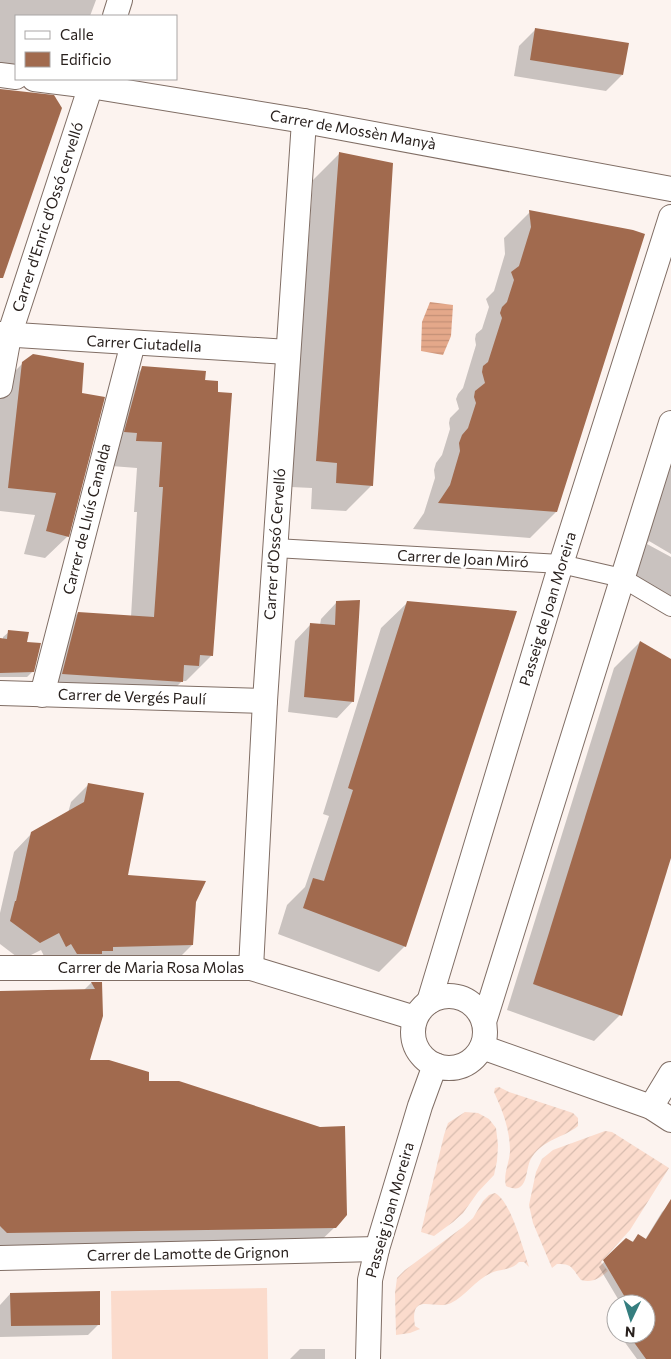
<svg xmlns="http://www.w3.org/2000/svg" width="671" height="1359" font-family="Commissioner,sans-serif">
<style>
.garden{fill:url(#garden-furrows)}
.pitch{fill:#fbdbcc}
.water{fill:url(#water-rules)}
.shadow{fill:#0003}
.building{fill:#a16a4e}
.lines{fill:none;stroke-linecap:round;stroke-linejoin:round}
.pedestrian-casing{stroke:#806e65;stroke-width:20}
.minor-casing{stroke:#806e65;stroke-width:26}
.pedestrian{stroke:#fff;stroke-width:18}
.minor{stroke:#fff;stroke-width:24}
.labels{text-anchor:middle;stroke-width:5;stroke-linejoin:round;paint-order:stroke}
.street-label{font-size:15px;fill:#29211e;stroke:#fff}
</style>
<defs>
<pattern id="garden-furrows" width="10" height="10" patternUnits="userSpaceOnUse" patternTransform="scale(1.25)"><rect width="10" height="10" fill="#fbdbcc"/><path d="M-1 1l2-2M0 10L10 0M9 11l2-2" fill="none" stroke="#d7bcaf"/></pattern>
<pattern id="water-rules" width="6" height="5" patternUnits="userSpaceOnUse" patternTransform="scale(1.25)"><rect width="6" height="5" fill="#e4a88a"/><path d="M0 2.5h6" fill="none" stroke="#c49077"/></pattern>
</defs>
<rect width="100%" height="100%" fill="#fcf3ef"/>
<!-- garden -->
<g class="garden">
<path d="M499 1087 509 1092 573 1113 578 1118V1126C563 1138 544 1139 532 1157 524 1168 530 1197 506 1186 503 1175 509 1164 510 1152 510 1129 503 1112 494 1092L495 1088Z"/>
<polygon points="465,1112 478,1113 489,1119 496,1128 498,1145 497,1161 494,1175 478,1192 463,1213 453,1222 434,1236 421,1232 444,1135 448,1123"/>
<path d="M605 1131 612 1132 669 1168 630 1230 601 1262 608 1271C599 1279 592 1283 581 1280 572 1269 573 1263 557 1264L552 1268 533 1223 529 1205 536 1172 542 1159 553 1150Z"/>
<path d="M495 1193C511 1201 523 1249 529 1267L524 1262H519C511 1271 501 1268 491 1273 475 1280 466 1296 451 1303 435 1311 409 1290 415 1326L420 1329 410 1333 396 1335 395 1293 397 1278 405 1270 463 1227 473 1218 483 1201 489 1195Z"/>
</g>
<!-- pitch -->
<polygon class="pitch" points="267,1288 268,1359 112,1359 111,1291"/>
<!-- water -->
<polygon class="water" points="430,302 453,305 451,336 443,355 421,351 422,322"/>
<!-- shadow -->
<g class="shadow">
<polygon points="0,0 96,0 90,16 16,16 16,79 0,81"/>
<polygon points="535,30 622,75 606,91 514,76 519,46"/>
<polygon points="339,154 372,485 346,511 311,509 312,488 291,487 313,180"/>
<polygon points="530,212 556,512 530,538 413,529 424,513 435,478 434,470 436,463 442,455 450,429 449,423 450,418 459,409 456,399 458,394 463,388 476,345 475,339 476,334 482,329 489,307 486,299 494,291 505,254 504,238"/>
<polygon points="23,363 68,536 45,558 24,554 35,515 0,511 0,386"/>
<polygon points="143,368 205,372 212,655 186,681 182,681 156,708 37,699 52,639 78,613 131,617 137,512 134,512 137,468 111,466 117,394"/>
<polygon points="671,434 671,554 649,541 647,544 671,557 671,597 628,572"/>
<polygon points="337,602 353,701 337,718 288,712 295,641 311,624 320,625 321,619"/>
<polygon points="407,603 405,946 379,972 278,934 287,905 305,887 329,816 323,814 381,628"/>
<polygon points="9,632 26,643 33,671 27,677 0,677 0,639 3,640 3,637"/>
<polygon points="640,642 671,661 671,854 620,1015 594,1041 507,1010 614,668"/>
<polygon points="89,784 126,876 195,902 192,945 174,963 48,964 41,950 21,960 0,944 0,913 14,852 32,833 68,813 71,802"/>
<polygon points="91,983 101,983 88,1061 148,1082 335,1227 311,1250 0,1256 0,997 83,991"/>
<polygon points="667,1207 671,1209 671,1359 637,1359 621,1337 623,1334 646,1334 646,1304 621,1304 599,1267 626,1240 631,1243 638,1236 645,1240 662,1212"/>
<polygon points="10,1294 99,1324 88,1335 0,1337 0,1305"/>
<polygon points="300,1349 325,1349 325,1359 290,1359"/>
</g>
<!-- building -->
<g class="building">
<polygon points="535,28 629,43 623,75 530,60"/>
<polygon points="0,89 54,95 62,108 3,278 0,278"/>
<polygon points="339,152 393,163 373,486 336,483 337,463 316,461"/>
<polygon points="529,210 633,230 645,234 557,512 438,503 450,485 460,451 459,443 462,435 468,428 476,403 474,397 475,391 485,383 482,372 483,366 488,362 502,318 500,313 502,307 507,302 514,280 511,272 519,266 531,227"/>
<polygon points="33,354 84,363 82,393 105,397 69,537 46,531 56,493 8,488 22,362"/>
<polygon points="142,366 206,371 205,380 218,381 218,392 232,393 213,656 200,655 199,666 184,665 183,682 62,674 78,612 154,617 163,487 159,487 162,442 136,441 137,433 124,432"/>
<polygon points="360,600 354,702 304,697 310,623 335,625 336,601"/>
<polygon points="407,601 517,611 406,947 303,908 313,878 324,881 353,790 348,788"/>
<polygon points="8,630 29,632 27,642 41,643 34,672 0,673 0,638 7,639"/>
<polygon points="640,641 671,659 671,858 622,1016 533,984"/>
<polygon points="88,783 144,793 128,875 206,881 196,902 193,945 113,947 113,951 102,951 102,954 77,954 71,944 66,947 59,933 40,943 10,921 15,901 16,901 31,832 84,802"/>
<polygon points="91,982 102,982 103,1016 90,1060 109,1060 149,1072 149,1081 179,1081 320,1127 345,1126 347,1215 336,1228 7,1233 0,1226 0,991 95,989"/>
<polygon points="671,1199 671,1359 646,1359 628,1334 647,1334 646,1304 629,1304 603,1260 626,1238 633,1242 638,1234 646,1239"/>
<polygon points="100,1291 100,1325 11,1326 10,1293"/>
</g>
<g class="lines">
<defs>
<polyline id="pedestrian" points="275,548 561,564 622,578 671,607"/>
<g id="minor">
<polyline points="115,16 120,0"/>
<polyline points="0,75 16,77"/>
<polyline points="34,79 90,86 304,121 671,189"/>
<polyline points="0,334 288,352"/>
<polyline points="0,386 9,336 93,79"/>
<polyline points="0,693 265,701"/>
<polyline points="42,695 133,343"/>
<polyline points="0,968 251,968 415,1018"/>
<polyline points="251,968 265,701 304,121"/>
<circle cx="449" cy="1032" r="36"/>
<polyline points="429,1002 561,564 671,217"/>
<polyline points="484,1022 671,423"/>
<polyline points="482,1047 651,1107 671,1120"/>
<polyline points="651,1107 671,1074"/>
<polyline points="0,1258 377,1249"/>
<polyline points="368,1359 370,1280 377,1249 420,1106 435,1065"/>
</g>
</defs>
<!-- pedestrian casing -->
<use href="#pedestrian" class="pedestrian-casing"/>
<!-- minor casing -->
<use href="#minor" class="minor-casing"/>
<!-- pedestrian -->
<use href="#pedestrian" class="pedestrian"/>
<!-- minor -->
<use href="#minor" class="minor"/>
</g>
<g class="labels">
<!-- street labels -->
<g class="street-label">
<text transform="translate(353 130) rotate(10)" y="5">Carrer de Mossèn Manyà</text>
<text transform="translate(48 217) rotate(-72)" y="5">Carrer d'Enric d'Ossó cervelló</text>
<text transform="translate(144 344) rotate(3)" y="5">Carrer Ciutadella</text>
<text transform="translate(87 519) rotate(-76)" y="5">Carrer de Lluís Canalda</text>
<text transform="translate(275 544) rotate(-86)" y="5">Carrer d'Ossó Cervelló</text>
<text transform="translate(463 559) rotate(3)" y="5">Carrer de Joan Miró</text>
<text transform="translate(548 609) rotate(-73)" y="5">Passeig de Joan Moreira</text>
<text transform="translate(132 697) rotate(2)" y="5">Carrer de Vergés Paulí</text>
<text x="151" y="973">Carrer de Maria Rosa Molas</text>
<text transform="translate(390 1210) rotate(-74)" y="5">Passeig joan Moreira</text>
<text transform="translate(188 1254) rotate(-1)" y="5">Carrer de Lamotte de Grignon</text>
</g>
</g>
<!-- legend -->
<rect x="15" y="15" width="162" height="65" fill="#ffffff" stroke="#a9a6a5"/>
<rect x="25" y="31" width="25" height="8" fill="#ffffff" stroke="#a9a6a5"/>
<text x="60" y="40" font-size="15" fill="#29211e">Calle</text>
<rect x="25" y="52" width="25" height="15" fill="#a16a4e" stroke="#a9a6a5"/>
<text x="60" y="65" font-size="15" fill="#29211e">Edificio</text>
<!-- north arrow -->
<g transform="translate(631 1319) rotate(184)"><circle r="24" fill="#ffffff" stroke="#a9a6a5"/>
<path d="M0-4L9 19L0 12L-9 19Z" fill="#357e7f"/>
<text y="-8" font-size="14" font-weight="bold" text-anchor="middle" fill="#29211e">N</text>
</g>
</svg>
